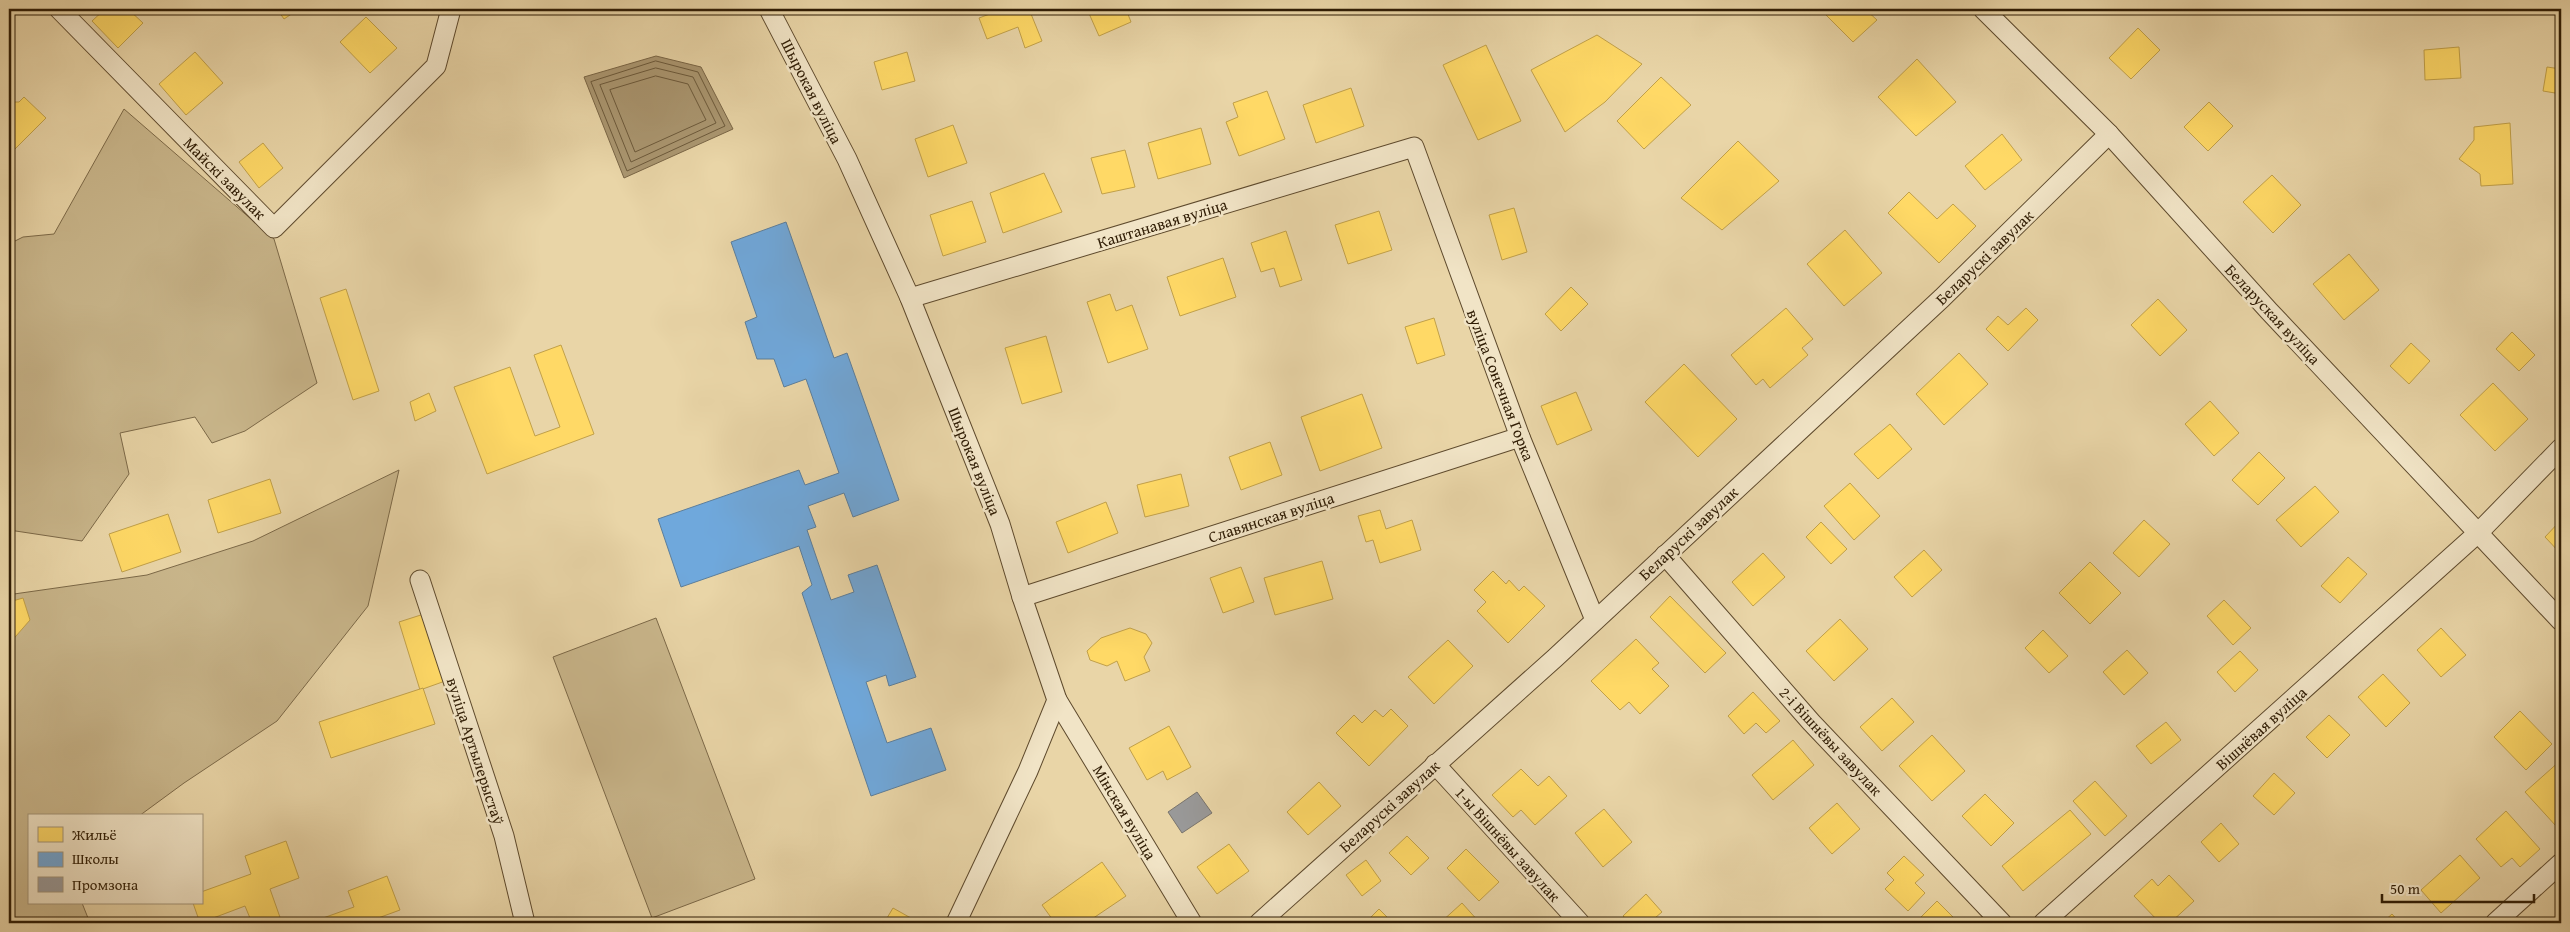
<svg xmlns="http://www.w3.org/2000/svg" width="2570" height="932" font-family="'Gentium Book Plus',serif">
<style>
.green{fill:#c9b68b;stroke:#7c6948}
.water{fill:#aa9670;stroke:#796545}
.homes{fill:#ffd966;stroke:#c1a049}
.schools{fill:#6fa8dc;stroke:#5c7e9b}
.industry{fill:#999;stroke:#79746c}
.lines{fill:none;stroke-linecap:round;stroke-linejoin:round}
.shore{stroke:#6c593a;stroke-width:1}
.street-casing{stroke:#5e4a2d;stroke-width:21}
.street{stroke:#f1e4c6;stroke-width:19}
.labels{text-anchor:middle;stroke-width:5;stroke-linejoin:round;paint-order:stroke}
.street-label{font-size:16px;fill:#2f1c04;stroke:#f1e4c6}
</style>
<rect width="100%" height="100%" fill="#e9d5a7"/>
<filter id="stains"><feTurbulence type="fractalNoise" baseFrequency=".004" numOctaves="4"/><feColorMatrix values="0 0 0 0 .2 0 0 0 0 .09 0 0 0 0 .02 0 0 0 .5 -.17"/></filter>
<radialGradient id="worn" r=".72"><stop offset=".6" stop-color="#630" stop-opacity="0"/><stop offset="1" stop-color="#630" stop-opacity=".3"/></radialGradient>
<!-- green -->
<g class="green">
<polygon points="124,109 274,239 317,383 245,431 212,443 195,417 120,433 129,474 82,541 9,530 9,244 23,237 54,234"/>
<polygon points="399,470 368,606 277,721 184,783 139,816 29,816 29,903 82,903 90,923 9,923 9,603 14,594 147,575 253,541"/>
<polygon points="656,618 755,879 652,918 553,657"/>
</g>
<!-- water -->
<polygon class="water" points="656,56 701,67 733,129 624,178 584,77"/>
<!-- homes -->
<g class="homes">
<polygon points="105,9 128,9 143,23 118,48 92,21"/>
<polygon points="277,9 299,9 284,19"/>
<polygon points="1003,9 1029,9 1042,41 1025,48 1018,27 987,39 979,18"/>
<polygon points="1087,9 1126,9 1131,22 1099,36"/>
<polygon points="1824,9 1865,9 1877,20 1853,42 1822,11"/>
<polygon points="366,17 397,48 370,73 340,42"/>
<polygon points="2138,28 2160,50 2131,79 2109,58"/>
<polygon points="1597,35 1642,64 1605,102 1565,132 1531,70"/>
<polygon points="1486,45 1521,121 1478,140 1443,65"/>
<polygon points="2459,47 2461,78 2425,80 2424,50"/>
<polygon points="195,52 223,83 186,115 159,84"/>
<polygon points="907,52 915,81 882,90 874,62"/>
<polygon points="1917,59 1956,102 1916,136 1878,97"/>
<polygon points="2547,67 2561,69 2561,94 2543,91"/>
<polygon points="1661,77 1691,105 1644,149 1617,121"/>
<polygon points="1351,88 1364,126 1316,143 1303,105"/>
<polygon points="1267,91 1285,139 1239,156 1226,122 1238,117 1233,103"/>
<polygon points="24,97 46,118 9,155 9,102 19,102"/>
<polygon points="2209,102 2233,126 2208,151 2184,127"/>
<polygon points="2510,123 2513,184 2481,186 2480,174 2459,159 2474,140 2474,127"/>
<polygon points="953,125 967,163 928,177 915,139"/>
<polygon points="1201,128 1211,164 1158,179 1148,143"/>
<polygon points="2002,134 2022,160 1985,190 1965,166"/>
<polygon points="1738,141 1779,181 1722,230 1681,198"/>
<polygon points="263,143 283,168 259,188 239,162"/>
<polygon points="1125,150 1135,187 1102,194 1091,158"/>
<polygon points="1044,173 1062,212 1003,233 990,193"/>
<polygon points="2272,175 2301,205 2273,233 2243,202"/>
<polygon points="1909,192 1937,219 1953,204 1976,226 1939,263 1888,213"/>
<polygon points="972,201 986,242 943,256 930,215"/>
<polygon points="1514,208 1527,252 1502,260 1489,215"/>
<polygon points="1379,211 1392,250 1348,264 1335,225"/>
<polygon points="1845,230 1882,273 1844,306 1807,264"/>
<polygon points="1286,231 1302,280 1280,287 1274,268 1261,272 1251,243"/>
<polygon points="2349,254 2379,290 2344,320 2313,284"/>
<polygon points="1223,258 1236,297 1180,316 1167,277"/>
<polygon points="1571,287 1588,304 1561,331 1545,314"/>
<polygon points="346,289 379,391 353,400 320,298"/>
<polygon points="1110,294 1116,311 1132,305 1148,349 1108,363 1087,302"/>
<polygon points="2158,299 2187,330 2160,356 2131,325"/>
<polygon points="1786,308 1813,339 1802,348 1808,355 1770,388 1763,379 1756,385 1731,355"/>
<polygon points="2026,308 2038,320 2008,351 1986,329 1998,316 2008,325"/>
<polygon points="1434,318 1445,355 1417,364 1405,327"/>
<polygon points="2512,332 2535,355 2519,371 2496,349"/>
<polygon points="1046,336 1062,392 1022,404 1005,348"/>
<polygon points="2411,343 2430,361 2409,384 2390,366"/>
<polygon points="561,345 594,434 487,474 454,387 510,367 535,436 560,427 534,355"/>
<polygon points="1959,353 1988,384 1944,425 1916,394"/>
<polygon points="1684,364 1737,419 1698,457 1645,402"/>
<polygon points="2493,383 2528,419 2495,451 2460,415"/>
<polygon points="1576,392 1592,430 1557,445 1541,406"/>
<polygon points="429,393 436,411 415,421 410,402"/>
<polygon points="1362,394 1382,448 1320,471 1301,417"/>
<polygon points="2210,401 2239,433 2214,456 2185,424"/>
<polygon points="1890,424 1912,449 1878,479 1854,454"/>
<polygon points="1270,442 1282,475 1241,490 1229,457"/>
<polygon points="2259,452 2285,478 2258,505 2232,480"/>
<polygon points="1181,474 1189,506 1145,517 1137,485"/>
<polygon points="270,479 281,513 218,533 208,500"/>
<polygon points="1850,483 1880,516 1854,540 1824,506"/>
<polygon points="2315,486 2339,512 2301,547 2276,520"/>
<polygon points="1106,502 1118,533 1068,553 1056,522"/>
<polygon points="1380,510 1386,529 1412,520 1421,550 1380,563 1373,540 1366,542 1358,516"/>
<polygon points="168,514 181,552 122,572 109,534"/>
<polygon points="2144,520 2170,544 2139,577 2113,553"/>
<polygon points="2561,520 2561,554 2545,537"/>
<polygon points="1821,522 1847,549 1831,564 1806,537"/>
<polygon points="1924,550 1942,570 1912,597 1894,577"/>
<polygon points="1763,553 1785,577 1753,606 1732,582"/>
<polygon points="2348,557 2367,574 2340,603 2321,586"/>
<polygon points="9,559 13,580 9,581"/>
<polygon points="1322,561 1333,599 1275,615 1264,578"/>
<polygon points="2090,562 2121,593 2090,624 2059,593"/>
<polygon points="1241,567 1254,602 1223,613 1210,578"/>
<polygon points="1493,571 1506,584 1509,580 1519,591 1524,586 1545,606 1508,643 1477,611 1486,602 1474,590"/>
<polygon points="1670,596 1726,653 1705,673 1650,617"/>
<polygon points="23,598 30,620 9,644 9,602"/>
<polygon points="2224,600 2251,628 2233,645 2207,616"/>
<polygon points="427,613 448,680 420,690 399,622"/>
<polygon points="1840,619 1868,649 1834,681 1806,651"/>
<polygon points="1130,628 1146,634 1152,643 1144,657 1150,671 1125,681 1117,661 1107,666 1090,660 1087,651 1101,638"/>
<polygon points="2441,628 2466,655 2441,677 2417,650"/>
<polygon points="2043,630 2068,656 2049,673 2025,648"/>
<polygon points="1636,639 1659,663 1652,669 1669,686 1640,714 1629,702 1620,710 1591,681"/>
<polygon points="1448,640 1473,666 1434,704 1408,677"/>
<polygon points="2127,650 2148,673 2124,695 2103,672"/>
<polygon points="2240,651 2258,670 2235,692 2217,672"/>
<polygon points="2383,674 2410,703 2386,727 2358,697"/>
<polygon points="423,688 435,724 331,758 319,722"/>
<polygon points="1753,692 1780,721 1766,733 1756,723 1744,734 1728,716"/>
<polygon points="1892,698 1914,722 1882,751 1860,727"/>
<polygon points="1391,709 1408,726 1369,766 1336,733 1354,715 1362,723 1375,710 1383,717"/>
<polygon points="2520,711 2552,744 2526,770 2494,737"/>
<polygon points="2329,715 2350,735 2327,758 2306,737"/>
<polygon points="2166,722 2181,740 2151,764 2136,746"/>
<polygon points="1169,726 1191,767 1167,780 1163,771 1147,780 1129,748"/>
<polygon points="1932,735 1965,771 1932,801 1899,766"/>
<polygon points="1793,740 1814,765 1773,800 1752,775"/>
<polygon points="2561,760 2561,821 2556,826 2525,792"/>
<polygon points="1521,769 1538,786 1549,776 1567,796 1535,825 1521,810 1513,817 1492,795"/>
<polygon points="2274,773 2295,793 2274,815 2253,796"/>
<polygon points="2095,781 2127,816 2105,836 2073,801"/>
<polygon points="1319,782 1341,806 1308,835 1287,812"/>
<polygon points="1985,794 2014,823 1991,846 1962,816"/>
<polygon points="1837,803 1860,829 1832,854 1809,828"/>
<polygon points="1604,809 1632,842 1603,867 1575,833"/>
<polygon points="2070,810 2091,834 2023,891 2002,866"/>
<polygon points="2506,811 2540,849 2520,867 2512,858 2501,867 2476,839"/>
<polygon points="2221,823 2239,844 2219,862 2201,842"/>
<polygon points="1407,836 1429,858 1411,875 1389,853"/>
<polygon points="286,841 299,878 270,889 282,923 252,923 245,906 200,923 193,903 201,903 201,892 251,874 245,856"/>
<polygon points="1229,844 1249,871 1217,894 1197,867"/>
<polygon points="1466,849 1499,882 1479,901 1447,868"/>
<polygon points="2460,855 2480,878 2441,913 2421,890"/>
<polygon points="1904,856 1924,875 1915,883 1925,893 1908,911 1885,889 1894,880 1887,873"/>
<polygon points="1366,860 1381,881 1362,896 1346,875"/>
<polygon points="1102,862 1126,896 1086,923 1055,923 1042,905"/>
<polygon points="2169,875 2194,901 2170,923 2160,923 2134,896 2152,879 2158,886"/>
<polygon points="387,876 400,910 370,921 371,923 309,923 354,907 348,891"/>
<polygon points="1646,894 1662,912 1649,923 1631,923 1623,916"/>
<polygon points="1937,901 1959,923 1915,923"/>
<polygon points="1462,903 1480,923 1440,923"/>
<polygon points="893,908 918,922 917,923 884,923"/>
<polygon points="1379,909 1393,923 1365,923"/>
<polygon points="2392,914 2400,923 2382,923"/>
</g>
<!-- schools -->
<polygon class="schools" points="786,222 834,358 847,353 899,500 853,517 844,493 808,506 816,527 807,530 831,600 854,592 848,575 877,565 916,677 889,686 886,675 866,682 887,743 931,728 946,770 871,796 802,593 812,585 799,546 681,587 658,519 799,470 805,485 839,473 806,379 784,387 774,359 757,359 745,322 757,317 731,242"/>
<!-- industry -->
<polygon class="industry" points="1197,792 1212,813 1182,833 1168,812"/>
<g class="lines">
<!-- shore -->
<g class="shore">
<polygon points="656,61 698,72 725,126 627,171 591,82"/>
<polygon points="656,68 693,77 716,123 631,162 600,85"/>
<polygon points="656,76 688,84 706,120 635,152 610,90"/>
</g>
<defs>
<g id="street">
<polyline points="59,9 274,228 436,66 451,9"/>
<polyline points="769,9 847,159 910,298 1000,524 1022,597 1057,700 1028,771 956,923"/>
<polyline points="1983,9 2109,134 2269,311 2561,621"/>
<polyline points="910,298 1414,147 1520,437 1595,620"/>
<polyline points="1665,555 1811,722 2002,923"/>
<polyline points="420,580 504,836 525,923"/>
<polyline points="1022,597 1520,437"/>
<polyline points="1057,700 1192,923"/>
<polyline points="1435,764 1580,923"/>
<polyline points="1259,923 1555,658 1942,298 2109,134"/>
<polyline points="2043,923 2479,532 2561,448"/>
<polyline points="2495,923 2561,863"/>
</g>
</defs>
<!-- street casing -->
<use href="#street" class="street-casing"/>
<!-- street -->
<use href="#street" class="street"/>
</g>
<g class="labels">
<!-- street labels -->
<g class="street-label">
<text transform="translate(812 91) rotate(63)" y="6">Шырокая вуліца</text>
<text transform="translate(225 178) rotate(45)" y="6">Майскі завулак</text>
<text transform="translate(1162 223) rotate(-17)" y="6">Каштанавая вуліца</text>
<text transform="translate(1984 257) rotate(-44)" y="6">Беларускі завулак</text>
<text transform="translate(2273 314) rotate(47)" y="6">Беларуская вуліца</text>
<text transform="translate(1501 385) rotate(69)" y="6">вуліца Сонечная Горка</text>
<text transform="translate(975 461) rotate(68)" y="6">Шырокая вуліца</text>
<text transform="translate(1271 517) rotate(-18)" y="6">Славянская вуліца</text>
<text transform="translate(1688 533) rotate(-43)" y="6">Беларускі завулак</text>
<text transform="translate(2261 728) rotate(-42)" y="6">Вішнёвая вуліца</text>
<text transform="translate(1831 741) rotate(47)" y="6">2-і Вішнёвы завулак</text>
<text transform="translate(476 751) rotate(72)" y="6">вуліца Артылерыстаў</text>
<text transform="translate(1389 806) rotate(-42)" y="6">Беларускі завулак</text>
<text transform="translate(1125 812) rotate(59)" y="6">Мінская вуліца</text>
<text transform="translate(1508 844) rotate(48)" y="6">1-ы Вішнёвы завулак</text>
</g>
</g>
<!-- margin -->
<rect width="2570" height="932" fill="none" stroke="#e9d5a7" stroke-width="30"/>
<rect x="10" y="10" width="2550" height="912" fill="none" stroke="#2f1c04" stroke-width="2.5"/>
<rect x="15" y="15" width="2540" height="902" fill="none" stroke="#2f1c04"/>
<!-- legend -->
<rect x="28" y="814" width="175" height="90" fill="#f1e4c6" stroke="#a39478"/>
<rect x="38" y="827" width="25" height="15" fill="#ffd966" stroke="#a39478"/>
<text x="72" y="840" font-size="15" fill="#2f1c04">Жильё</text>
<rect x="38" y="852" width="25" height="15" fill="#6fa8dc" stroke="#a39478"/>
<text x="72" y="864" font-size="15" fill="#2f1c04">Школы</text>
<rect x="38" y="877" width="25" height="15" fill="#999999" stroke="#a39478"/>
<text x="72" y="890" font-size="15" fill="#2f1c04">Промзона</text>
<!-- scale -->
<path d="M2382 894v8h152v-8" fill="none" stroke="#2f1c04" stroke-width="2.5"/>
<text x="2390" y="894" font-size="15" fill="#2f1c04" stroke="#f1e4c6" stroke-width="4" paint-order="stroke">50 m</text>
<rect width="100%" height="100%" filter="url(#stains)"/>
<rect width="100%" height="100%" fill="url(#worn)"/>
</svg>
